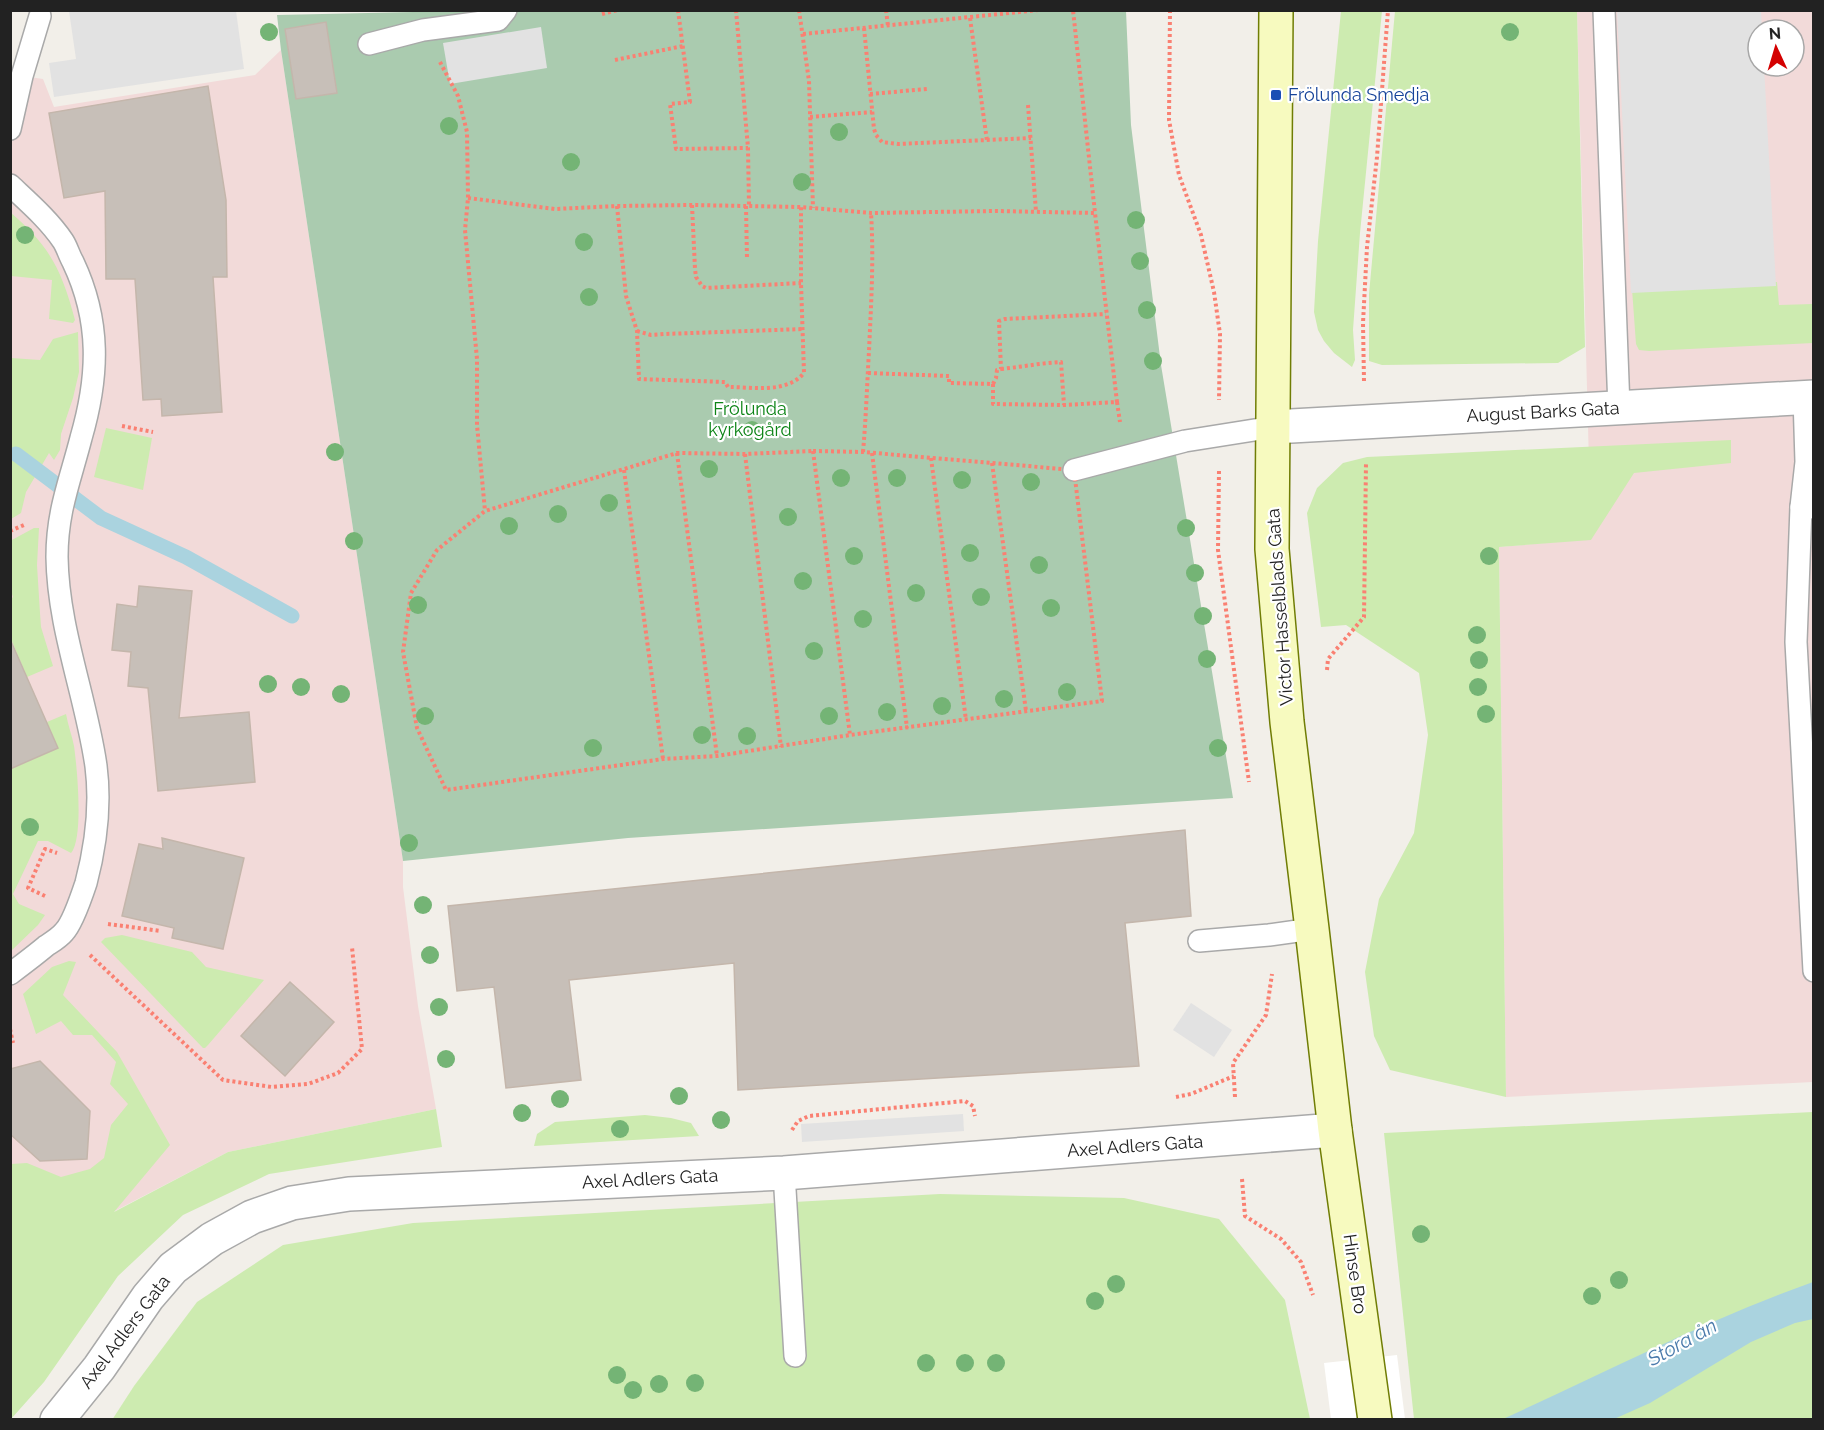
<svg xmlns="http://www.w3.org/2000/svg" width="1824" height="1430" font-family="Raleway,sans-serif">
<style>
.commercial{fill:#f2dad9;fill-rule:evenodd}
.grass{fill:#cdebb0}
.cemetery{fill:#aacbaf}
.parking{fill:#e2e2e2}
.water{fill:#aad3df}
.pier{fill:#fff}
.lines{fill:none;stroke-linecap:round;stroke-linejoin:round}
.stream{stroke:#aad3df;stroke-width:15}
.building{fill:#c7bfb8;stroke:#c4b6ab;stroke-width:1.5}
.lane-casing{stroke:#a9a9a9;stroke-width:24}
.street-casing{stroke:#a9a9a9;stroke-width:36}
.secondary-casing{stroke:#707d05;stroke-width:36}
.path{stroke:#fa8072;stroke-width:4;stroke-dasharray:3 3;stroke-linecap:butt}
.lane{stroke:#fff;stroke-width:21}
.street{stroke:#fff;stroke-width:33}
.secondary{stroke:#f7fabf;stroke-width:33}
.tree{fill:#74b475}
.transit-dot{fill:#1a4fb4;stroke:#fff;stroke-width:2}
.labels{text-anchor:middle;stroke-width:4.5;stroke-linejoin:round;paint-order:stroke}
.transit-label{font-size:18px;fill:#164399;stroke:#fff;text-anchor:start}
.park-label{font-size:18px;fill:#0c8416;stroke:#fff}
.street-label{font-size:18px;fill:#222;stroke:#fff}
.water-label{font-size:20px;font-style:italic;fill:#4a7aab;stroke:#fff}
</style>
<rect width="100%" height="100%" fill="#f2efe9"/>
<!-- commercial -->
<g class="commercial">
<path d="M1577 11H1813V1082L1506 1097 1499 547 1591 539ZM1758 30H1794V66H1758Z"/>
<polygon points="281,50 403,861 403,887 418,1006 436,1109 228,1152 109,1214 11,1216 10,74 43,79 54,107 255,75"/>
</g>
<!-- grass -->
<g class="grass">
<polygon points="1341,11 1382,11 1360,233 1353,330 1355,360 1352,367 1334,353 1324,341 1318,330 1314,312 1318,241"/>
<polygon points="1395,11 1577,11 1585,347 1558,363 1382,365 1369,361 1369,294"/>
<path d="M11 213C50 246 62 271 75 320L73 323 49 319 52 280 11 276Z"/>
<polygon points="1777,282 1779,305 1813,304 1813,343 1649,351 1639,350 1636,344 1632,289"/>
<polygon points="78,332 79,372 73,398 61,434 60,450 54,460 49,453 26,492 21,513 11,519 11,358 40,360 53,339"/>
<polygon points="106,428 152,438 143,490 94,477"/>
<polygon points="1731,440 1731,463 1634,473 1591,540 1499,547 1506,1097 1390,1070 1374,1036 1365,972 1379,899 1414,833 1428,735 1419,673 1346,625 1321,627 1307,513 1317,488 1343,463 1367,457"/>
<polygon points="34,528 39,528 37,565 40,613 41,627 53,666 27,677 11,639 11,599 13,597 11,591 10,541"/>
<path d="M66 714C68 725 72 736 74 746 77 767 84 838 71 853L48 841H38L13 894 19 904 45 915 38 925 11 951V769L58 748 47 722Z"/>
<polygon points="122,935 192,952 206,967 264,980 208,1045 205,1048 203,1048 101,942 105,938"/>
<polygon points="69,961 76,962 63,995 117,1052 170,1145 114,1212 228,1152 436,1109 442,1147 269,1174 183,1215 118,1276 44,1382 11,1419 11,1164 27,1163 61,1177 90,1169 104,1158 111,1125 128,1104 110,1084 116,1062 92,1035 73,1035 61,1021 36,1034 23,994 52,967"/>
<polygon points="1813,1112 1813,1419 1414,1419 1384,1133"/>
<polygon points="645,1115 671,1118 691,1123 699,1136 534,1146 537,1134 555,1122"/>
<polygon points="940,1194 1124,1198 1219,1219 1285,1300 1310,1419 112,1420 134,1386 197,1302 283,1245 413,1223"/>
</g>
<!-- cemetery -->
<polygon class="cemetery" points="504,10 1126,11 1131,125 1161,365 1233,798 628,838 403,861 281,50 277,15"/>
<!-- parking -->
<g class="parking">
<polygon points="236,11 244,69 54,97 49,63 76,59 69,11"/>
<polygon points="1617,11 1761,11 1762,30 1758,30 1758,66 1764,66 1776,286 1631,293"/>
<polygon points="541,27 547,68 450,84 443,43"/>
<polygon points="1191,1003 1232,1030 1214,1057 1173,1030"/>
<polygon points="963,1114 964,1131 802,1142 801,1124"/>
</g>
<!-- water -->
<path class="water" d="M1813 1282V1319L1795 1323 1751 1342 1650 1403 1614 1419H1503C1606 1372 1706 1320 1813 1282Z"/>
<!-- pier -->
<polygon class="pier" points="1397,1355 1405,1419 1331,1419 1324,1363"/>
<g class="lines">
<!-- stream -->
<polyline class="stream" points="16,454 101,518 186,557 292,616"/>
</g>
<!-- building -->
<g class="building">
<polygon points="326,22 337,93 296,99 285,29"/>
<polygon points="208,86 226,200 227,277 213,277 222,412 162,416 161,399 143,400 135,279 106,279 105,191 64,198 49,113"/>
<polygon points="139,586 192,591 179,718 249,712 255,782 158,791 148,688 128,686 131,652 112,650 117,604 137,607"/>
<polygon points="10,639 58,748 10,769"/>
<polygon points="1185,830 1191,916 1125,923 1139,1066 738,1090 734,963 569,980 581,1080 506,1088 494,987 457,991 448,906"/>
<polygon points="162,838 244,858 223,949 172,938 174,928 122,916 139,844 163,849"/>
<polygon points="290,982 334,1022 285,1076 241,1036"/>
<polygon points="40,1061 90,1111 87,1159 40,1161 10,1134 10,1069"/>
</g>
<g class="lines">
<defs>
<g id="lane">
<polyline points="1604,10 1619,408"/>
<polyline points="369,44 423,30 498,20 506,10"/>
<polyline points="10,129 22,76 40,16"/>
<path d="M10 185C28 202 49 220 63 241 67 247 69 255 73 262 101 321 99 376 81 438 70 481 57 511 57 557 58 629 86 696 96 766 101 805 96 845 86 883 82 895 72 924 64 932 59 938 52 942 46 946 34 956 22 965 10 974"/>
<polyline points="1804,397 1806,462 1801,507 1814,508"/>
<polyline points="1074,470 1185,441 1273,427"/>
<polyline points="1801,507 1796,642 1814,971"/>
<polyline points="1199,941 1269,935 1312,929"/>
<polyline points="784,1173 795,1356"/>
</g>
<g id="street">
<polyline points="1273,427 1814,397"/>
<polyline points="57,1420 99,1368 148,1297 173,1268 212,1239 252,1217 292,1203 349,1194 784,1173 1335,1130"/>
</g>
<polyline id="secondary" points="1276,10 1272,549 1287,722 1312,929 1335,1130 1375,1420"/>
</defs>
<!-- lane casing -->
<use href="#lane" class="lane-casing"/>
<!-- street casing -->
<use href="#street" class="street-casing"/>
<!-- secondary casing -->
<use href="#secondary" class="secondary-casing"/>
<!-- path -->
<g class="path">
<polyline points="678,10 690,102 670,104 676,149 748,148"/>
<polyline points="736,10 748,148 749,206"/>
<polyline points="799,10 809,81 813,208"/>
<polyline points="886,10 888,26"/>
<polyline points="1170,10 1169,120 1179,175 1201,235 1214,292 1220,334 1219,400"/>
<polyline points="602,14 618,10"/>
<polyline points="970,18 987,141"/>
<polyline points="864,28 874,129 876,135 882,142 898,144 1031,138"/>
<polyline points="803,34 1039,10"/>
<polyline points="615,60 683,46"/>
<polyline points="440,62 458,96 467,132 468,198 465,230 477,359 477,425 485,511"/>
<polyline points="870,94 927,89"/>
<polyline points="1028,105 1036,212"/>
<polyline points="810,117 872,112"/>
<polyline points="468,198 555,209 617,206 692,205 801,207 871,213 995,211 1095,213 1073,10"/>
<polyline points="692,205 695,269 696,277 702,286 706,288 801,283"/>
<path d="M617 206 626 296 637 331 639 379 725 382 728 387C753 387 786 394 804 373L801 283V207"/>
<polyline points="746,206 747,259"/>
<polyline points="637,331 651,335 665,334 803,329"/>
<path d="M1001 369C1021 367 1041 363 1061 362L1064 405"/>
<polyline points="868,373 949,376 949,383 993,384 993,404 1064,405 1117,402 1095,213"/>
<polyline points="1364,381 1363,323 1367,247 1377,157 1388,10"/>
<polyline points="993,384 996,378 997,370 1001,369 999,321 1005,319 1106,314"/>
<polyline points="1117,402 1120,422"/>
<polyline points="122,426 153,432"/>
<polygon points="813,451 863,452 1074,470 1102,701 850,735 717,756 663,759 446,790 417,728 403,652 411,593 437,550 485,511 677,453 745,454"/>
<polyline points="813,451 850,735"/>
<path d="M863 452C866 418 867 385 869 351 871 305 874 259 871 213"/>
<polyline points="677,453 717,756"/>
<polyline points="872,453 907,728"/>
<polyline points="745,454 781,747"/>
<polyline points="931,458 966,720"/>
<polyline points="992,463 1026,711"/>
<polyline points="624,470 663,759"/>
<polyline points="1219,471 1218,550 1249,782"/>
<polyline points="10,531 24,525"/>
<polyline points="1327,670 1328,659 1364,617 1366,463"/>
<polyline points="45,896 28,888 45,849 57,853"/>
<polyline points="108,924 161,931"/>
<polyline points="90,955 223,1080 272,1087 308,1084 338,1073 362,1049 352,947"/>
<polyline points="10,1029 13,1043"/>
<polyline points="1176,1097 1191,1094 1234,1076"/>
<polyline points="1235,1097 1233,1063 1266,1015 1272,974"/>
<polyline points="792,1130 798,1121 809,1116 965,1101 973,1106 975,1116"/>
<polyline points="1242,1179 1245,1216 1281,1239 1301,1262 1313,1295"/>
</g>
<!-- lane -->
<use href="#lane" class="lane"/>
<!-- street -->
<use href="#street" class="street"/>
<!-- secondary -->
<use href="#secondary" class="secondary"/>
</g>
<!-- trees -->
<g class="tree">
<circle cx="269" cy="32" r="9"/>
<circle cx="1510" cy="32" r="9"/>
<circle cx="449" cy="126" r="9"/>
<circle cx="839" cy="132" r="9"/>
<circle cx="571" cy="162" r="9"/>
<circle cx="802" cy="182" r="9"/>
<circle cx="1136" cy="220" r="9"/>
<circle cx="25" cy="235" r="9"/>
<circle cx="584" cy="242" r="9"/>
<circle cx="1140" cy="261" r="9"/>
<circle cx="589" cy="297" r="9"/>
<circle cx="1147" cy="310" r="9"/>
<circle cx="1153" cy="361" r="9"/>
<circle cx="752" cy="430" r="9"/>
<circle cx="335" cy="452" r="9"/>
<circle cx="709" cy="469" r="9"/>
<circle cx="841" cy="478" r="9"/>
<circle cx="897" cy="478" r="9"/>
<circle cx="962" cy="480" r="9"/>
<circle cx="1031" cy="482" r="9"/>
<circle cx="609" cy="503" r="9"/>
<circle cx="558" cy="514" r="9"/>
<circle cx="788" cy="517" r="9"/>
<circle cx="509" cy="526" r="9"/>
<circle cx="1186" cy="528" r="9"/>
<circle cx="354" cy="541" r="9"/>
<circle cx="970" cy="553" r="9"/>
<circle cx="854" cy="556" r="9"/>
<circle cx="1489" cy="556" r="9"/>
<circle cx="1039" cy="565" r="9"/>
<circle cx="1195" cy="573" r="9"/>
<circle cx="803" cy="581" r="9"/>
<circle cx="916" cy="593" r="9"/>
<circle cx="981" cy="597" r="9"/>
<circle cx="418" cy="605" r="9"/>
<circle cx="1051" cy="608" r="9"/>
<circle cx="1203" cy="616" r="9"/>
<circle cx="863" cy="619" r="9"/>
<circle cx="1477" cy="635" r="9"/>
<circle cx="814" cy="651" r="9"/>
<circle cx="1207" cy="659" r="9"/>
<circle cx="1479" cy="660" r="9"/>
<circle cx="268" cy="684" r="9"/>
<circle cx="301" cy="687" r="9"/>
<circle cx="1478" cy="687" r="9"/>
<circle cx="1067" cy="692" r="9"/>
<circle cx="341" cy="694" r="9"/>
<circle cx="1004" cy="699" r="9"/>
<circle cx="942" cy="706" r="9"/>
<circle cx="887" cy="712" r="9"/>
<circle cx="1486" cy="714" r="9"/>
<circle cx="425" cy="716" r="9"/>
<circle cx="829" cy="716" r="9"/>
<circle cx="702" cy="735" r="9"/>
<circle cx="747" cy="736" r="9"/>
<circle cx="593" cy="748" r="9"/>
<circle cx="1218" cy="748" r="9"/>
<circle cx="30" cy="827" r="9"/>
<circle cx="409" cy="843" r="9"/>
<circle cx="423" cy="905" r="9"/>
<circle cx="430" cy="955" r="9"/>
<circle cx="439" cy="1007" r="9"/>
<circle cx="446" cy="1059" r="9"/>
<circle cx="679" cy="1096" r="9"/>
<circle cx="560" cy="1099" r="9"/>
<circle cx="522" cy="1113" r="9"/>
<circle cx="721" cy="1120" r="9"/>
<circle cx="620" cy="1129" r="9"/>
<circle cx="1421" cy="1234" r="9"/>
<circle cx="1619" cy="1280" r="9"/>
<circle cx="1116" cy="1284" r="9"/>
<circle cx="1592" cy="1296" r="9"/>
<circle cx="1095" cy="1301" r="9"/>
<circle cx="926" cy="1363" r="9"/>
<circle cx="965" cy="1363" r="9"/>
<circle cx="996" cy="1363" r="9"/>
<circle cx="617" cy="1375" r="9"/>
<circle cx="695" cy="1383" r="9"/>
<circle cx="659" cy="1384" r="9"/>
<circle cx="633" cy="1390" r="9"/>
</g>
<!-- markers -->
<rect class="transit-dot" x="1270" y="89" width="12" height="12" rx="3"/>
<g class="labels">
<!-- transit labels -->
<g class="transit-label">
<text x="1288" y="101">Frölunda Smedja</text>
</g>
<!-- park labels -->
<g class="park-label">
<text x="750" y="415">Frölunda<tspan x="750" dy="21">kyrkogård</tspan></text>
</g>
<!-- street labels -->
<g class="street-label">
<text transform="translate(1543 412) rotate(-3)" y="6">August Barks Gata</text>
<text transform="translate(1280 607) rotate(-94)" y="6">Victor Hasselblads Gata</text>
<text transform="translate(1135 1146) rotate(-4)" y="6">Axel Adlers Gata</text>
<text transform="translate(650 1179) rotate(-3)" y="6">Axel Adlers Gata</text>
<text transform="translate(1355 1274) rotate(82)" y="6">Hinse Bro</text>
<text transform="translate(125 1332) rotate(-53)" y="6">Axel Adlers Gata</text>
</g>
<!-- water labels -->
<g class="water-label">
<text transform="translate(1682 1342) rotate(-29)" y="7">Stora ån</text>
</g>
</g>
<!-- border -->
<rect width="1824" height="1430" fill="none" stroke="#222222" stroke-width="24"/>
<!-- north arrow -->
<g transform="translate(1776 48) rotate(356)"><circle r="28" fill="#ffffff" stroke="#a7a7a7" stroke-width="1.5"/>
<path d="M0-4.5L10 22L0 15L-10 22Z" fill="#d40000"/>
<text y="-9" font-size="16" font-weight="bold" text-anchor="middle" fill="#222222">N</text>
</g>
</svg>
